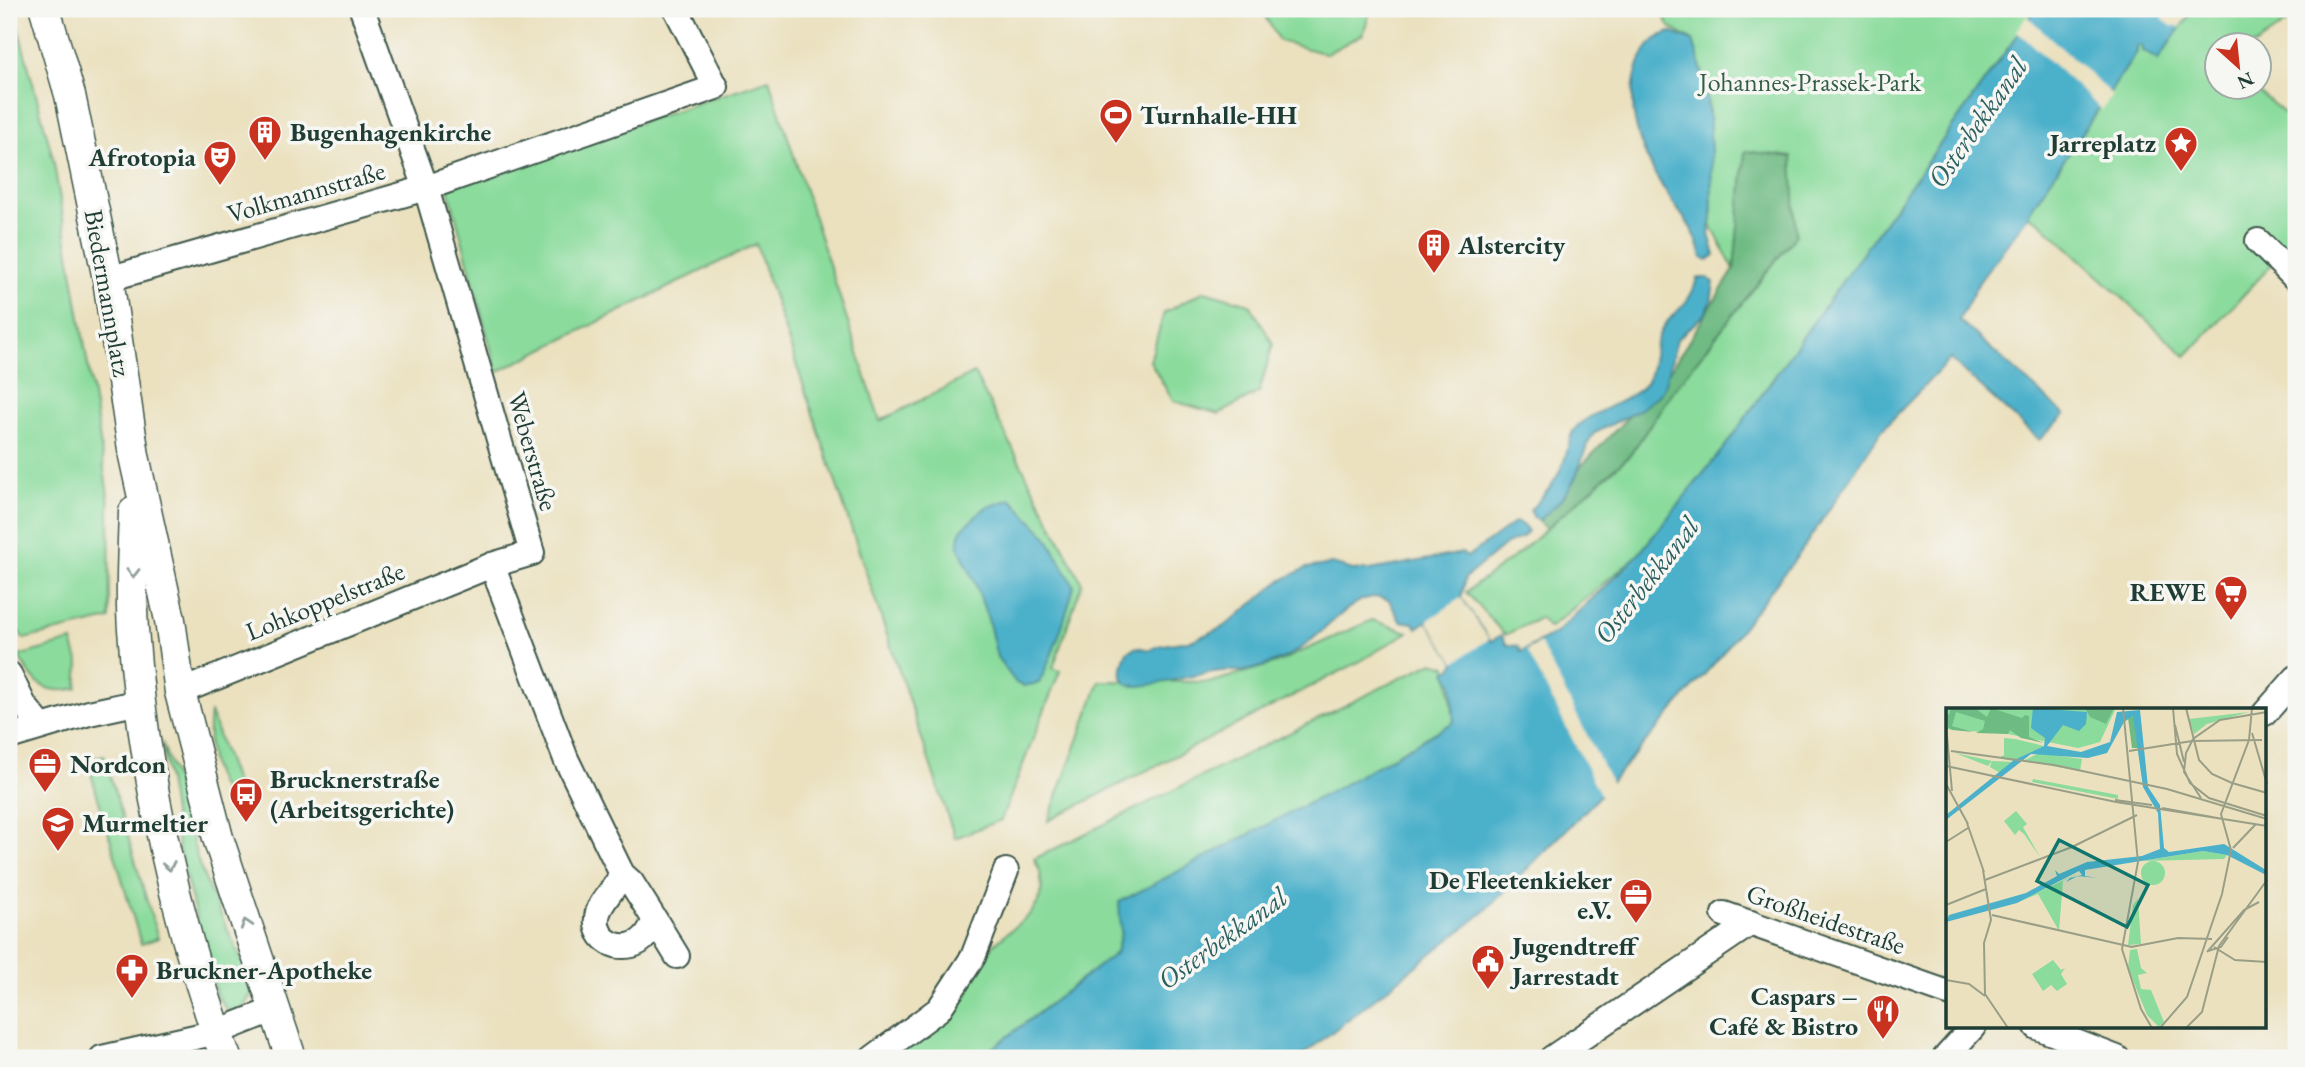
<svg xmlns="http://www.w3.org/2000/svg" width="2305" height="1067" font-family="'EB Garamond',serif">
<style>
.green{fill:#8adb9c;stroke:#548c68;stroke-width:2}
.forest{fill:#6fbb84;stroke:#477c5c;stroke-width:2}
.water{fill:#4bb0ca;stroke:#35767f;stroke-width:2}
.pier{fill:#ebe1bf}
.lines{fill:none;stroke-linecap:round;stroke-linejoin:round}
.minor-casing{stroke:#3e5649;stroke-width:28}
.major-casing{stroke:#3e5649;stroke-width:33}
.minor{stroke:#fff;stroke-width:24}
.major{stroke:#fff;stroke-width:30}
.oneway{stroke:#8f9e9a}
.labels{text-anchor:middle;stroke-width:7;stroke-linejoin:round;paint-order:stroke}
.park-label{font-size:26px;fill:#345d49;stroke:#f6f6f2}
.poi-label{font-size:26px;font-weight:bold;fill:#1f3d34;stroke:#f6f6f2;text-anchor:start}
.street-label{font-size:26px;fill:#1f3d34;stroke:#f6f6f2}
.water-label{font-size:28px;font-style:italic;fill:#2c6061;stroke:#f6f6f2}
.inset-road{fill:none;stroke:#999f87;stroke-width:2}
.view{fill:#0f766e;fill-opacity:0.15;stroke:#0f766e;stroke-width:3.5}
.inset-edge{fill:none;stroke:#1f3d34;stroke-width:3.5}
</style>
<rect width="100%" height="100%" fill="#f6f6f2"/>
<filter id="ink" filterUnits="userSpaceOnUse"><feTurbulence type="fractalNoise" baseFrequency=".0143" numOctaves="2"/><feDisplacementMap in="SourceGraphic" scale="14" xChannelSelector="R" yChannelSelector="G"/><feConvolveMatrix kernelMatrix="1 2 1 2 8 2 1 2 1" color-interpolation-filters="sRGB"/></filter>
<filter id="wash" filterUnits="userSpaceOnUse"><feTurbulence type="fractalNoise" baseFrequency=".00686" numOctaves="4" result="noise"/><feDisplacementMap in="SourceGraphic" scale="28" xChannelSelector="R" yChannelSelector="G"/><feGaussianBlur stdDeviation="1.57" result="paint"/><feColorMatrix in="noise" values="0 0 0 0 0 0 0 0 0 0 0 0 0 0 0 0 0 1.4 0 .05"/><feComposite in="paint" operator="in"/></filter>
<g filter="url(#wash)">
<rect width="100%" height="100%" fill="#ebe1bf"/>
<!-- green -->
<g class="green">
<polygon points="9,9 13,9 53,158 95,407 109,503 110,619 24,639 13,624 9,625"/>
<polygon points="1261,9 1371,9 1363,34 1326,54 1279,41"/>
<polygon points="1660,9 2036,9 1726,445 1638,555 1549,628 1540,618 1505,635 1466,592 1519,553 1630,455 1672,392 1794,238 1745,153 1734,270 1710,223 1712,219 1709,108 1693,41 1670,27"/>
<polygon points="2193,9 2296,9 2296,16 2255,45 2218,46 2218,88 2254,88 2296,123 2296,239 2186,356 2040,222 2028,216 2031,209 2137,52 2137,46 2142,45 2158,60"/>
<polygon points="769,79 880,421 974,373 1082,583 1053,668 1060,671 1001,820 955,838 756,244 497,372 448,187"/>
<polygon points="1204,291 1250,304 1273,344 1259,392 1219,414 1173,401 1150,361 1164,313"/>
<polygon points="1372,620 1408,632 1359,662 1048,821 1100,681 1212,682 1276,663"/>
<path d="M72 641 79 664 77 688C43 696 35 683 18 656Z"/>
<polygon points="1433,662 1447,666 1454,722 1332,791 1121,932 1116,953 980,1058 888,1058 947,1013 995,943 1030,914 1039,901 1042,888 1040,871 1034,859"/>
<path d="M210 712 244 807 237 808C210 781 206 750 210 712Z"/>
<polygon points="162,742 181,796 197,858 208,887 243,963 252,993 243,1008 228,1012 216,994 179,851"/>
<polygon points="104,755 158,938 141,944 87,760"/>
</g>
<!-- forest -->
<polygon class="forest" points="1745,151 1792,157 1796,235 1672,392 1630,455 1546,529 1534,516 1665,378 1734,270"/>
<!-- water -->
<g class="water">
<path d="M2036 9H2193L2158 60 2143 51 2142 45 2137 46V52L2031 209 2028 216 1979 282 1959 320 2065 415 2039 440 1950 359 1882 430 1800 553 1717 660 1590 806 1483 913 1299 1058H980L1116 953 1121 932 1119 902 1332 791 1454 722 1452 684 1446 671 1452 669 1455 662 1427 621 1417 628 1414 623 1400 621 1389 600C1384 599 1378 597 1373 597 1348 599 1318 640 1295 652 1281 660 1260 669 1245 671 1238 672 1230 670 1223 671 1195 673 1168 684 1139 686 1115 687 1121 666 1127 652L1137 647 1150 650 1158 646 1193 640 1224 627 1280 581 1306 568 1332 564 1353 570H1370L1462 553 1467 557 1515 522 1521 524 1528 531 1523 537 1506 544 1465 578 1461 598 1489 639 1492 641 1501 635 1507 645 1518 646 1521 652 1556 633 1638 555 1726 445Z"/>
<path d="M1671 32 1693 41C1714 99 1711 159 1712 219L1709 234 1715 255 1708 260 1702 258C1695 227 1685 221 1669 197 1644 159 1624 115 1637 70 1643 50 1651 38 1671 32Z"/>
<polygon points="9,224 14,238 18,303 9,310"/>
<path d="M1697 278H1707L1714 282 1711 303 1705 314 1677 339 1665 385 1660 394 1641 409 1593 434C1585 447 1582 462 1576 476 1569 493 1553 509 1539 520L1534 518 1530 510C1544 496 1558 480 1564 461 1568 452 1568 439 1574 430 1588 413 1621 404 1639 390 1656 377 1651 353 1659 335 1670 310 1689 311 1697 278Z"/>
<path d="M1011 499 1047 537 1074 586C1065 620 1055 651 1039 683L1023 686 1016 683 997 657 988 619 974 580 958 546 961 530 985 508Z"/>
</g>
<!-- pier -->
<g class="pier">
<polygon points="2170,9 2186,9 2183,13 2187,17 2180,28 2175,25 2173,27 2162,19"/>
<polygon points="2027,16 2112,95 2102,110 2017,31"/>
<polygon points="1461,598 1489,639 1455,662 1427,621"/>
<polygon points="1540,643 1613,786 1602,798 1527,650"/>
</g>
</g>
<g filter="url(#ink)">
<g class="lines">
<defs>
<g id="minor">
<polyline points="2258,241 2296,279"/>
<polyline points="108,279 426,188 716,87 676,9"/>
<polyline points="492,565 566,759 622,874 631,882 655,920"/>
<polyline points="9,674 24,705 42,727"/>
<polyline points="180,692 492,565 532,553 426,188 362,9"/>
<polyline points="2265,713 2296,678"/>
<polyline points="9,737 89,713 140,702"/>
<path d="M622 874C616 888 599 902 597 917 594 941 620 953 639 942 647 937 652 927 655 920L677 956"/>
<polyline points="1724,914 1948,993"/>
<polyline points="2037,1027 2117,1058"/>
<polyline points="102,1058 217,1032 273,1010"/>
<polyline points="873,1058 939,1009 973,957 1006,871"/>
<polyline points="1552,1058 1751,923"/>
<polyline points="1945,1058 1973,1027"/>
</g>
<g id="major">
<polyline points="45,9 70,95 108,279 134,456 170,620 180,692 218,838 291,1058"/>
<path d="M134 512C133 551 130 591 133 629 143 772 176 924 226 1058"/>
</g>
</defs>
<!-- minor casing -->
<use href="#minor" class="minor-casing"/>
<!-- major casing -->
<use href="#major" class="major-casing"/>
<!-- minor -->
<use href="#minor" class="minor"/>
<!-- major -->
<use href="#major" class="major"/>
</g>
<!-- one-way arrows -->
<defs><path id="oneway-chevron" d="M-2-3.5L2.5 0L-2 3.5" fill="none" stroke-width="1.6" stroke-linecap="round" stroke-linejoin="round" transform="scale(1.75)"/></defs>
<g class="oneway">
<use href="#oneway-chevron" transform="translate(133 573) rotate(90)"/>
<use href="#oneway-chevron" transform="translate(169 866) rotate(79)"/>
<use href="#oneway-chevron" transform="translate(246 924) rotate(-108)"/>
</g>
</g>
<!-- icons -->
<defs>
<symbol id="stadium-pin" viewBox="-11 -11 22 30"><path d="M0 17L-7.5 6A9.5 9.5 0 1 1 7.5 6Z" fill="#c8321e" stroke="#f6f6f2"/><path d="M0-5a6.5 5 0 1 0 0 10a6.5 5 0 1 0 0-10ZM-3.5-1.8h7v3.6h-7Z" fill="#fff"/></symbol>
<symbol id="building-pin" viewBox="-11 -11 22 30"><path d="M0 17L-7.5 6A9.5 9.5 0 1 1 7.5 6Z" fill="#c8321e" stroke="#f6f6f2"/><path d="M-4-6H4V6H1V3H-1V6H-4ZM-2.5-4.3h1.7v1.8h-1.7ZM.8-4.3h1.7v1.8H.8ZM-2.5-1h1.7V.8h-1.7ZM.8-1h1.7V.8H.8Z" fill="#fff"/></symbol>
<symbol id="sight-pin" viewBox="-11 -11 22 30"><path d="M0 17L-7.5 6A9.5 9.5 0 1 1 7.5 6Z" fill="#c8321e" stroke="#f6f6f2"/><path d="M0-6L1.8-2.2L6-1.7L2.9 1.2L3.7 5.4L0 3.3L-3.7 5.4L-2.9 1.2L-6-1.7L-1.8-2.2Z" fill="#fff"/></symbol>
<symbol id="theatre-pin" viewBox="-11 -11 22 30"><path d="M0 17L-7.5 6A9.5 9.5 0 1 1 7.5 6Z" fill="#c8321e" stroke="#f6f6f2"/><path d="M-5-5.5Q0-4 5-5.5V0Q5 5 0 6Q-5 5-5 0ZM-3.3-2.5H-1v1.5H-3.3ZM1-2.5H3.3v1.5H1ZM-2.8 1Q0 5.5 2.8 1Z" fill="#fff"/></symbol>
<symbol id="supermarket-pin" viewBox="-11 -11 22 30"><path d="M0 17L-7.5 6A9.5 9.5 0 1 1 7.5 6Z" fill="#c8321e" stroke="#f6f6f2"/><path d="M-6-5.5h2.5l.6 2H6L4.5 2H-2.5L-4.4-4H-6ZM-1.5 3.2a1.3 1.3 0 1 0 .1 0ZM3 3.2a1.3 1.3 0 1 0 .1 0Z" fill="#fff"/></symbol>
<symbol id="office-pin" viewBox="-11 -11 22 30"><path d="M0 17L-7.5 6A9.5 9.5 0 1 1 7.5 6Z" fill="#c8321e" stroke="#f6f6f2"/><path d="M-6-3h4V-5.5h4V-3h4V5H-6ZM-1-4.5V-3h2v-1.5ZM-6 0V1H6V0Z" fill="#fff"/></symbol>
<symbol id="bus-pin" viewBox="-11 -11 22 30"><path d="M0 17L-7.5 6A9.5 9.5 0 1 1 7.5 6Z" fill="#c8321e" stroke="#f6f6f2"/><path d="M-5-6H5V4H4V6H2V4H-2V6H-4V4H-5ZM-3.5-4V0h7V-4ZM-3.5 1.2v1.5H-2V1.2ZM2 1.2v1.5H3.5V1.2Z" fill="#fff"/></symbol>
<symbol id="school-pin" viewBox="-11 -11 22 30"><path d="M0 17L-7.5 6A9.5 9.5 0 1 1 7.5 6Z" fill="#c8321e" stroke="#f6f6f2"/><path d="M0-5L7-2L0 1L-7-2ZM-4 1L0 2.5L4 1V4Q0 6-4 4Z" fill="#fff"/></symbol>
<symbol id="civic-pin" viewBox="-11 -11 22 30"><path d="M0 17L-7.5 6A9.5 9.5 0 1 1 7.5 6Z" fill="#c8321e" stroke="#f6f6f2"/><path d="M-.6-6.5H3V-4.5H.6V-3L4-1V1h2V6H-6V1h2V-1L-.6-3ZM-1.2 2.5V6h2.4V2.5Z" fill="#fff"/></symbol>
<symbol id="pharmacy-pin" viewBox="-11 -11 22 30"><path d="M0 17L-7.5 6A9.5 9.5 0 1 1 7.5 6Z" fill="#c8321e" stroke="#f6f6f2"/><path d="M-2-6h4v4h4v4h-4v4h-4v-4h-4v-4h4Z" fill="#fff"/></symbol>
<symbol id="restaurant-pin" viewBox="-11 -11 22 30"><path d="M0 17L-7.5 6A9.5 9.5 0 1 1 7.5 6Z" fill="#c8321e" stroke="#f6f6f2"/><path d="M-5-6h1v4h1v-4h1v4h1v-4h1v5L-1.5 .5V6h-2V.5L-5-1ZM5-6V6H3V1.5H1.5Q1.5-4 5-6Z" fill="#fff"/></symbol>
</defs>
<g fill-rule="evenodd">
<use href="#stadium-pin" x="1097" y="96" width="38" height="52"/>
<use href="#building-pin" x="246" y="113" width="38" height="52"/>
<use href="#sight-pin" x="2162" y="124" width="38" height="52"/>
<use href="#theatre-pin" x="201" y="138" width="38" height="52"/>
<use href="#building-pin" x="1415" y="226" width="38" height="52"/>
<use href="#supermarket-pin" x="2212" y="573" width="38" height="52"/>
<use href="#office-pin" x="26" y="745" width="38" height="52"/>
<use href="#bus-pin" x="227" y="775" width="38" height="52"/>
<use href="#school-pin" x="39" y="804" width="38" height="52"/>
<use href="#office-pin" x="1617" y="876" width="38" height="52"/>
<use href="#civic-pin" x="1469" y="942" width="38" height="52"/>
<use href="#pharmacy-pin" x="113" y="951" width="38" height="52"/>
<use href="#restaurant-pin" x="1864" y="992" width="38" height="52"/>
</g>
<g class="labels">
<!-- park labels -->
<g class="park-label">
<text x="1810" y="91">Johannes-Prassek-Park</text>
</g>
<!-- poi labels -->
<g class="poi-label">
<text x="1140" y="124">Turnhalle-HH</text>
<text x="290" y="141">Bugenhagenkirche</text>
<text x="2156" y="152" text-anchor="end">Jarreplatz</text>
<text x="196" y="166" text-anchor="end">Afrotopia</text>
<text x="1458" y="254">Alstercity</text>
<text x="2206" y="601" text-anchor="end">REWE</text>
<text x="70" y="773">Nordcon</text>
<text x="270" y="788">Brucknerstraße<tspan x="270" dy="30">(Arbeitsgerichte)</tspan></text>
<text x="82" y="832">Murmeltier</text>
<text x="1612" y="889" text-anchor="end">De Fleetenkieker<tspan x="1612" dy="30">e.V.</tspan></text>
<text x="1512" y="955">Jugendtreff<tspan x="1512" dy="30">Jarrestadt</tspan></text>
<text x="156" y="979">Bruckner-Apotheke</text>
<text x="1858" y="1005" text-anchor="end">Caspars –<tspan x="1858" dy="30">Café &amp; Bistro</tspan></text>
</g>
<!-- street labels -->
<g class="street-label">
<text transform="translate(306 192) rotate(-16)" y="9">Volkmannstraße</text>
<text transform="translate(108 293) rotate(80)" y="9">Biedermannplatz</text>
<text transform="translate(533 451) rotate(74)" y="9">Weberstraße</text>
<text transform="translate(325 601) rotate(-22)" y="9">Lohkoppelstraße</text>
<text transform="translate(1826 919) rotate(19)" y="9">Großheidestraße</text>
</g>
<!-- water labels -->
<g class="water-label">
<text transform="translate(1977 122) rotate(-55)" y="10">Osterbekkanal</text>
<text transform="translate(1646 580) rotate(-52)" y="10">Osterbekkanal</text>
<text transform="translate(1222 938) rotate(-36)" y="10">Osterbekkanal</text>
</g>
</g>
<!-- overview -->
<g transform="translate(1946 708)">
<rect width="320" height="320" fill="#ebe1bf"/>
<path d="M0 0H170L154 34 132 40 62 26 0 21ZM303 4 261 16 248 26 243 11ZM58 30 69 31 98 38 67 53 52 50 58 47ZM9 45 46 53 66 54 54 65 44 59 46 53 42 58ZM93 45 136 51 134 63 77 53ZM87 71 172 87V91L86 74ZM70 103 81 116 77 119 94 149 78 126 73 122 69 127 58 113ZM257 143 281 147 278 151 196 153ZM195 165a12 12 0 1 1 24 0a12 12 0 1 1-24 0ZM135 164 117 173 113 223 92 186 67 196ZM192 191 195 236 182 237 187 197ZM191 241 195 260 201 265 192 267 195 281 205 282 218 314 213 319 201 307 182 260 184 242ZM107 252 115 262 119 260 115 266 121 276 111 283 105 277 97 283 86 266Z" fill="#8adb9c"/>
<path d="M5 0H29L41 9 45 0 76 10 79 7 83 8V29L98 35 75 30 64 22 62 26 30 25 37 21 39 13 10 4 6 18 27 24 6 22 0 18V4L3 7ZM139 0 158 2 168 0 160 16 144 9ZM186 8 190 10 193 40H186L182 10Z" fill="#6fbb84"/>
<path d="M87 0 141 4 140 16 133 23 117 17 101 38 135 44 164 34 171 4 194 2 202 79 214 97 218 140 223 144 278 136 320 162V167L281 147 257 143 139 162V168L151 170 132 168 120 174 124 170 136 167 133 163 71 195 0 214 3 207 80 185 111 168 109 162 113 166 141 154 196 148 214 141 212 105 197 79 187 8 178 14 161 45 142 50 85 46 0 112V107L68 52 98 38 99 30 85 20Z" fill="#4bb0ca"/>
<path class="inset-road" d="M177 0 192 154 176 241 195 301 206 320M227 0 231 46 244 75 263 90 321 108M240 0 253 52 266 66 286 75M0 16 6 83M229 17 238 54M306 25 321 76M5 43 108 57 221 81 321 111M183 43 246 33 316 32M0 58 170 94 321 118M286 75 321 85M0 76 22 116M255 90 238 64 240 45 247 31 274 12 321 4M169 92 206 97M216 100 277 111M21 115 38 164M0 134 22 120M287 140 310 116M37 162 45 212 38 235 39 286 62 320M39 172 126 139 191 107M0 197 40 181M46 207 186 239M185 239 232 230 266 231M268 239 289 252 321 254M262 243 275 239 282 229M261 244 298 202 313 194M0 272 23 276 39 288M214 320 241 289 276 186 285 142 275 106 303 32 306 0M240 320 256 304 273 238 321 172"/>
<path class="view" d="M113 132 202 177 181 219 91 173Z"/>
<rect width="320" height="320" class="inset-edge"/>
</g>
<!-- margin -->
<rect width="2305" height="1067" fill="none" stroke="#f6f6f2" stroke-width="35"/>
<!-- north arrow -->
<g transform="translate(2238 66) rotate(153)"><circle r="33" fill="#f6f6f2" stroke="#a0aca6" stroke-width="2"/>
<path d="M0-5L12 26L0 18L-12 26Z" fill="#c8321e"/>
<text y="-10" font-size="19" font-weight="bold" text-anchor="middle" fill="#1f3d34">N</text>
</g>
</svg>
